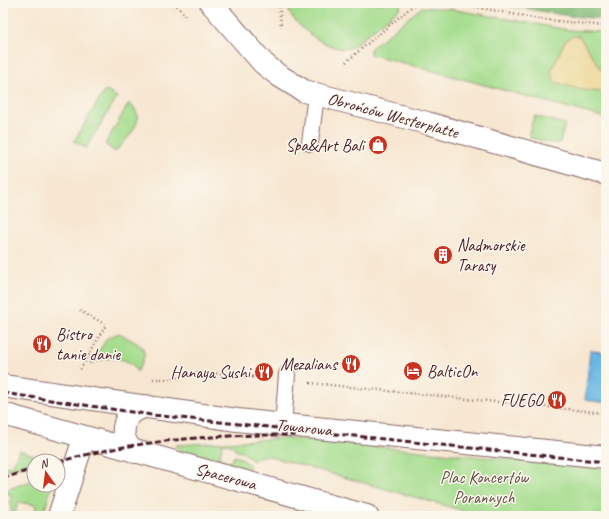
<svg xmlns="http://www.w3.org/2000/svg" width="609" height="519" font-family="Caveat,sans-serif">
<style>
.green{fill:#a5dd8e;stroke:#787e5c}
.forest{fill:#84bc79;stroke:#676e52}
.sand{fill:#eeda9e;stroke:#9c7c64}
.water{fill:#6bb7e5;stroke:#5a6b88}
.lines{fill:none;stroke-linecap:round;stroke-linejoin:round}
.service-casing{stroke:#876565;stroke-width:18}
.minor-casing{stroke:#876565;stroke-width:24}
.path{stroke:#876565;stroke-width:2.5;stroke-dasharray:1 3;stroke-linecap:butt}
.service{stroke:#fff;stroke-width:16}
.minor{stroke:#fff;stroke-width:22}
.rail{stroke:#4a1f2b;stroke-width:3;stroke-dasharray:6 3;stroke-linecap:butt}
.labels{text-anchor:middle;stroke-width:3;stroke-linejoin:round;paint-order:stroke}
.street-label{font-size:17px;fill:#4a1f2b;stroke:#fbf7ec}
.poi-label{font-size:17px;fill:#4a1f2b;stroke:#fbf7ec;text-anchor:end}
.park-label{font-size:17px;fill:#614e44;stroke:#fbf7ec}
</style>
<rect width="100%" height="100%" fill="#fbf7ec"/>
<filter id="ink" filterUnits="userSpaceOnUse"><feTurbulence type="fractalNoise" baseFrequency=".025" numOctaves="2"/><feDisplacementMap in="SourceGraphic" scale="8" xChannelSelector="R" yChannelSelector="G"/><feConvolveMatrix kernelMatrix="1 2 1 2 8 2 1 2 1" color-interpolation-filters="sRGB"/></filter>
<filter id="wash" filterUnits="userSpaceOnUse"><feTurbulence type="fractalNoise" baseFrequency=".012" numOctaves="4" result="noise"/><feDisplacementMap in="SourceGraphic" scale="16" xChannelSelector="R" yChannelSelector="G"/><feGaussianBlur stdDeviation="0.9" result="paint"/><feColorMatrix in="noise" values="0 0 0 0 0 0 0 0 0 0 0 0 0 0 0 0 0 1.4 0 .05"/><feComposite in="paint" operator="in"/></filter>
<g filter="url(#wash)">
<rect width="100%" height="100%" fill="#f7e7d2"/>
<!-- green -->
<g class="green">
<path d="M290 3H401L400 8 351 48C330 53 299 29 289 12Z"/>
<polygon points="422,7 451,9 569,30 606,32 606,118 370,54 370,49"/>
<polygon points="105,90 117,97 86,148 74,141"/>
<path d="M129 103C150 120 126 139 115 152L105 144Z"/>
<polygon points="534,116 565,124 560,142 556,144 531,138 529,133"/>
<path d="M119 333C140 346 153 346 137 372 130 355 104 356 91 364L107 338Z"/>
<polygon points="288,438 606,469 606,516 482,516 268,456 260,456 253,461 244,453 235,450 235,447 223,443 219,458 231,462 234,456 241,458 250,466 248,470 179,450 176,445"/>
<polygon points="19,450 44,458 3,471 3,467 13,465"/>
<polygon points="34,480 34,485 52,485 43,516 35,516 36,505 18,502 15,515 11,514 11,494 3,494 3,491"/>
</g>
<!-- forest -->
<polygon class="forest" points="491,3 606,3 606,19 570,16"/>
<!-- sand -->
<polygon class="sand" points="573,36 579,36 606,77 606,92 582,90 555,82 551,72 565,41"/>
<!-- water -->
<polygon class="water" points="590,350 606,353 606,403 585,400"/>
</g>
<g filter="url(#ink)">
<g class="lines">
<defs>
<g id="service">
<polyline points="310,143 316,95"/>
<polyline points="283,426 287,374"/>
</g>
<g id="minor">
<polyline points="211,3 263,63 278,75 304,91 427,123 606,174"/>
<polyline points="3,386 237,420 606,457"/>
<polyline points="3,414 367,516"/>
<path d="M135 452C120 442 121 425 131 412L146 406"/>
<polyline points="59,516 84,438"/>
</g>
</defs>
<!-- service casing -->
<use href="#service" class="service-casing"/>
<!-- minor casing -->
<use href="#minor" class="minor-casing"/>
<!-- path -->
<g class="path">
<polyline points="174,3 187,17"/>
<polyline points="279,3 281,27"/>
<polyline points="455,3 539,19 606,26"/>
<polyline points="346,62 416,3"/>
<polyline points="80,310 106,325 80,370"/>
<polyline points="153,379 169,379 199,372 263,378"/>
<polyline points="310,383 606,413"/>
</g>
<!-- service -->
<use href="#service" class="service"/>
<!-- minor -->
<use href="#minor" class="minor"/>
<!-- rail -->
<g class="rail">
<polyline points="3,393 152,415 606,462"/>
<path d="M58 462C135 440 217 434 297 435"/>
<polyline points="3,478 34,469"/>
</g>
</g>
</g>
<!-- icons -->
<defs>
<symbol id="shop-disc" viewBox="-11 -11 22 22"><circle r="9.5" fill="#c8321e" stroke="#fbf7ec"/><path d="M-5-2.5h2.3a2.7 3.5 0 0 1 5.4 0H5L5.5 6h-11ZM-1.5-2.5h3a1.5 2.3 0 0 0-3 0Z" fill="#fff"/></symbol>
<symbol id="building-disc" viewBox="-11 -11 22 22"><circle r="9.5" fill="#c8321e" stroke="#fbf7ec"/><path d="M-4-6H4V6H1V3H-1V6H-4ZM-2.5-4.3h1.7v1.8h-1.7ZM.8-4.3h1.7v1.8H.8ZM-2.5-1h1.7V.8h-1.7ZM.8-1h1.7V.8H.8Z" fill="#fff"/></symbol>
<symbol id="restaurant-disc" viewBox="-11 -11 22 22"><circle r="9.5" fill="#c8321e" stroke="#fbf7ec"/><path d="M-5-6h1v4h1v-4h1v4h1v-4h1v5L-1.5 .5V6h-2V.5L-5-1ZM5-6V6H3V1.5H1.5Q1.5-4 5-6Z" fill="#fff"/></symbol>
<symbol id="hotel-disc" viewBox="-11 -11 22 22"><circle r="9.5" fill="#c8321e" stroke="#fbf7ec"/><path d="M-6-4.5h1.5V1H6V5H4.5V3h-9V5H-6ZM-4 0a1.8 1.8 0 1 1 3.6 0ZM.5 0V-2.5h3Q6-2.5 6 0Z" fill="#fff"/></symbol>
</defs>
<g fill-rule="evenodd">
<use href="#shop-disc" x="367" y="134" width="22" height="22"/>
<use href="#building-disc" x="432" y="244" width="22" height="22"/>
<use href="#restaurant-disc" x="31" y="333" width="22" height="22"/>
<use href="#restaurant-disc" x="340" y="353" width="22" height="22"/>
<use href="#hotel-disc" x="402" y="360" width="22" height="22"/>
<use href="#restaurant-disc" x="253" y="361" width="22" height="22"/>
<use href="#restaurant-disc" x="546" y="389" width="22" height="22"/>
</g>
<g class="labels">
<!-- street labels -->
<g class="street-label">
<text transform="translate(393 115) rotate(15)" y="6">Obrońców Westerplatte</text>
<text transform="translate(304 427) rotate(6)" y="6">Towarowa</text>
<text transform="translate(226 476) rotate(15)" y="6">Spacerowa</text>
</g>
<!-- poi labels -->
<g class="poi-label">
<text x="364" y="151">Spa&amp;Art Bali</text>
<text x="457" y="251" text-anchor="start">Nadmorskie<tspan x="457" dy="20">Tarasy</tspan></text>
<text x="56" y="340" text-anchor="start">Bistro<tspan x="56" dy="20">tanie danie</tspan></text>
<text x="337" y="370">Mezalians</text>
<text x="427" y="377" text-anchor="start">BalticOn</text>
<text x="250" y="378">Hanaya Sushi</text>
<text x="543" y="406">FUEGO</text>
</g>
<!-- park labels -->
<g class="park-label">
<text x="484" y="483">Plac Koncertów<tspan x="484" dy="20">Porannych</tspan></text>
</g>
</g>
<!-- margin -->
<rect width="609" height="519" fill="none" stroke="#fbf7ec" stroke-width="16"/>
<!-- north arrow -->
<g transform="translate(46 473) rotate(346)"><circle r="19" fill="#fbf7ec" stroke="#b4a19f"/>
<path d="M0-3L7 15L0 10L-7 15Z" fill="#c8321e"/>
<text y="-6" font-size="11" font-weight="bold" text-anchor="middle" fill="#4a1f2b">N</text>
</g>
</svg>
